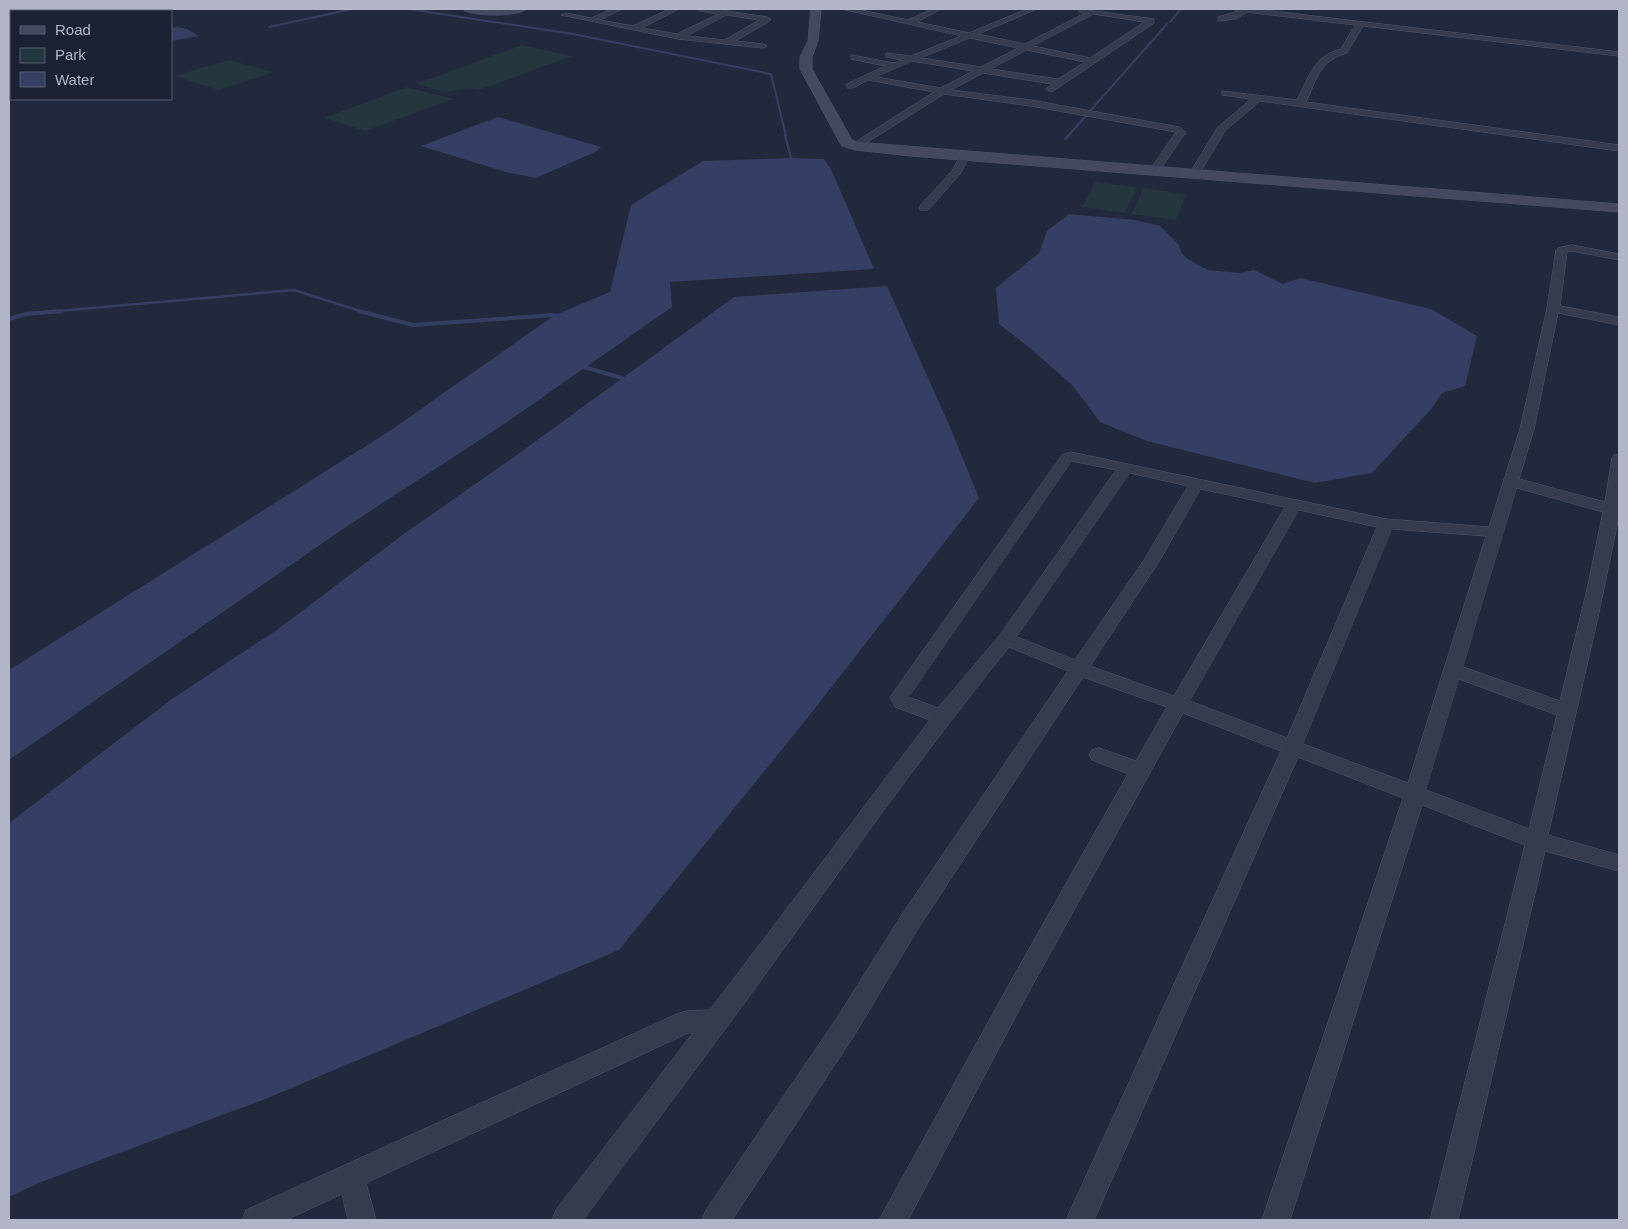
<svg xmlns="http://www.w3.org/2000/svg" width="1628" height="1229" font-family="Arial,sans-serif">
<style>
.green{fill:#24363e}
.water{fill:#343f63}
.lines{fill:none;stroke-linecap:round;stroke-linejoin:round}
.stream-far2{stroke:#343f63;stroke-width:2}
.stream-far1{stroke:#343f63;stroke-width:2.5}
.stream{stroke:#343f63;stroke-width:4}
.street-casing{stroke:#515668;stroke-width:1}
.secondary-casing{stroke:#515668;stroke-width:1}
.street{fill:#363b4d;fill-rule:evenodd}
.secondary{fill:#444960;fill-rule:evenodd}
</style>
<rect width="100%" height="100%" fill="#22293d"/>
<!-- green -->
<g class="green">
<polygon points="522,45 572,56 479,90 469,88 444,92 416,84"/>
<polygon points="229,60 274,72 219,90 175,76"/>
<polygon points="407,87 453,99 365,131 324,118"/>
<polygon points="1095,182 1137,187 1125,213 1082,207"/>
<polygon points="1143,188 1186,194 1176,220 1132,214"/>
</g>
<!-- water -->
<g class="water">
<polygon points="177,27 187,29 199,36 171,41 171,28"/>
<polygon points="498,117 601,147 595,152 536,178 506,172 421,146"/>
<polygon points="791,158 824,159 831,169 874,269 670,282 672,307 501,426 346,527 9,760 9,670 388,432 555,315 610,292 631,205 703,161"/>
<polygon points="1069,214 1135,220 1160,226 1179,245 1181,252 1187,259 1208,270 1239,273 1254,270 1283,284 1300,278 1431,309 1477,336 1465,386 1442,393 1432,408 1372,473 1315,483 1147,441 1100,422 1072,385 1030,348 999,324 996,288 1039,253 1047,231"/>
<polygon points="887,286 950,427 979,498 805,721 619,950 263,1100 41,1182 9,1197 9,823 172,699 277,630 405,533 507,462 734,297"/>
</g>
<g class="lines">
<!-- stream-far2 -->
<g class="stream-far2">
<polyline points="409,9 573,34 771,74 786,136"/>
<polyline points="1170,22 1181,9"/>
<polyline points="269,27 352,9"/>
<polyline points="1068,136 1167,24"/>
</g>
<!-- stream-far1 -->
<g class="stream-far1">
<polyline points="785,135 791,158"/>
<polyline points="1065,139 1069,135"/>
<polyline points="47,312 294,290 363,312"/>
</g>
<!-- stream -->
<g class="stream">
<polyline points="359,311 413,325 555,315"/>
<polyline points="9,319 26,314 61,311"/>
<polyline points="584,367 622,378"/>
</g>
<defs>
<g id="street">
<path d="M612 9H622L600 20 633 26 669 9H679L642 28 677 34 718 14 700 11 696 9H714L767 17 771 19 770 21 735 41 763 44 767 46 763 48 678 39 561 15 565 13 591 18ZM727 15 759 20 725 40 687 36Z"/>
<path d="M842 9H856L908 20 932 9H941L917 22 969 33 1027 9H1037L978 34 1025 44 1085 13 1079 12V9L1154 19V23L1053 91 1050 92 1046 89 1052 84 983 73 951 90 1031 100 1179 127 1186 132 1158 173 1154 174 1149 171 1176 132 1031 106 944 94 858 148H852V144L934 92 868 80 853 88H847V84L885 66 851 59V55L894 63 902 60 886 57V53L911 56 961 36ZM1094 14 1144 22 1090 58 1033 46ZM970 38 1018 48 981 67 921 58ZM1027 50 1085 62 1058 79 991 69ZM912 61 973 71 941 88 876 77Z"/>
<path d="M1233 9H1254L1619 52V56L1363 26 1347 53C1319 61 1318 77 1306 102L1619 145V151L1260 101 1225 131 1198 176H1190L1189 174 1218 127 1251 99 1222 95V91L1297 100C1310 76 1312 57 1341 49L1355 25 1247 12 1236 19 1218 21V17L1238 11Z"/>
<polygon points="965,153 970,156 960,174 928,210 920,210 919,208 920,206 952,171 961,154"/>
<path d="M1572 245 1619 254V260L1572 251 1567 252 1560 306 1619 317V325L1558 313 1534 429 1519 479 1605 502 1612 458 1614 455 1619 454V516L1598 617 1548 835 1619 855V871L1545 851 1458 1220H1430L1525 845 1422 805 1290 1220H1262L1403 798 1298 757 1094 1220H1066L1281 751 1183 713 1027 995 908 1220H879L1011 981 1128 774 1092 760 1089 755 1092 750 1099 748 1136 761 1167 707 1083 677 919 927 855 1034 732 1220H702L706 1210 837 1018 903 913 1068 671 1009 647C920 757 839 872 756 987 699 1065 641 1142 583 1220H552L556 1210 693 1033H688L366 1183 376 1220H348L342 1194 286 1220H242L246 1210 677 1014 686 1011 710 1010 930 720 895 707 890 697 1062 455 1071 452 1386 519 1489 527 1520 429 1547 308 1556 250 1558 248ZM1072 461 1116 470 1000 635 938 708 909 697ZM1130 473 1188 486 1144 560 1075 660 1017 637ZM1517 488 1603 512 1588 585 1560 701 1463 667ZM1201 489 1285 507 1174 696 1090 666 1160 560ZM1299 510 1377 527 1287 738 1190 701ZM1392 529 1486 536 1408 783 1303 744ZM1459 679 1557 715 1529 829 1426 790Z"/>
</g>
<g id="secondary">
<path d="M462 9H527C518 17 471 17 462 9Z"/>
<polygon points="811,9 821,9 818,41 812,57 812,69 852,140 857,142 1619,204 1619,212 911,156 855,150 842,146 840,143 800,69 800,57 808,41"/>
</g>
</defs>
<!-- street casing -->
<use href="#street" class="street-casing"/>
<!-- secondary casing -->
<use href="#secondary" class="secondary-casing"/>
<!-- street -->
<use href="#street" class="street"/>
<!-- secondary -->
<use href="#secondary" class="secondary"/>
</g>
<!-- border -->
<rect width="1628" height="1229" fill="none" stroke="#b2b6c8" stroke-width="20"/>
<!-- legend -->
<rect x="10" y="10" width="162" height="90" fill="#1b2032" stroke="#575c6e"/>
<rect x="20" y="26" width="25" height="8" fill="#444960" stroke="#575c6e"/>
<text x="55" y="35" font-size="15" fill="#b2b6c8">Road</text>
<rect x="20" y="48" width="25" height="15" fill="#24363e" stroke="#575c6e"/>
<text x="55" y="60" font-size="15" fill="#b2b6c8">Park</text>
<rect x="20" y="72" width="25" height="15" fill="#343f63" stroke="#575c6e"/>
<text x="55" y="85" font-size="15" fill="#b2b6c8">Water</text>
</svg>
